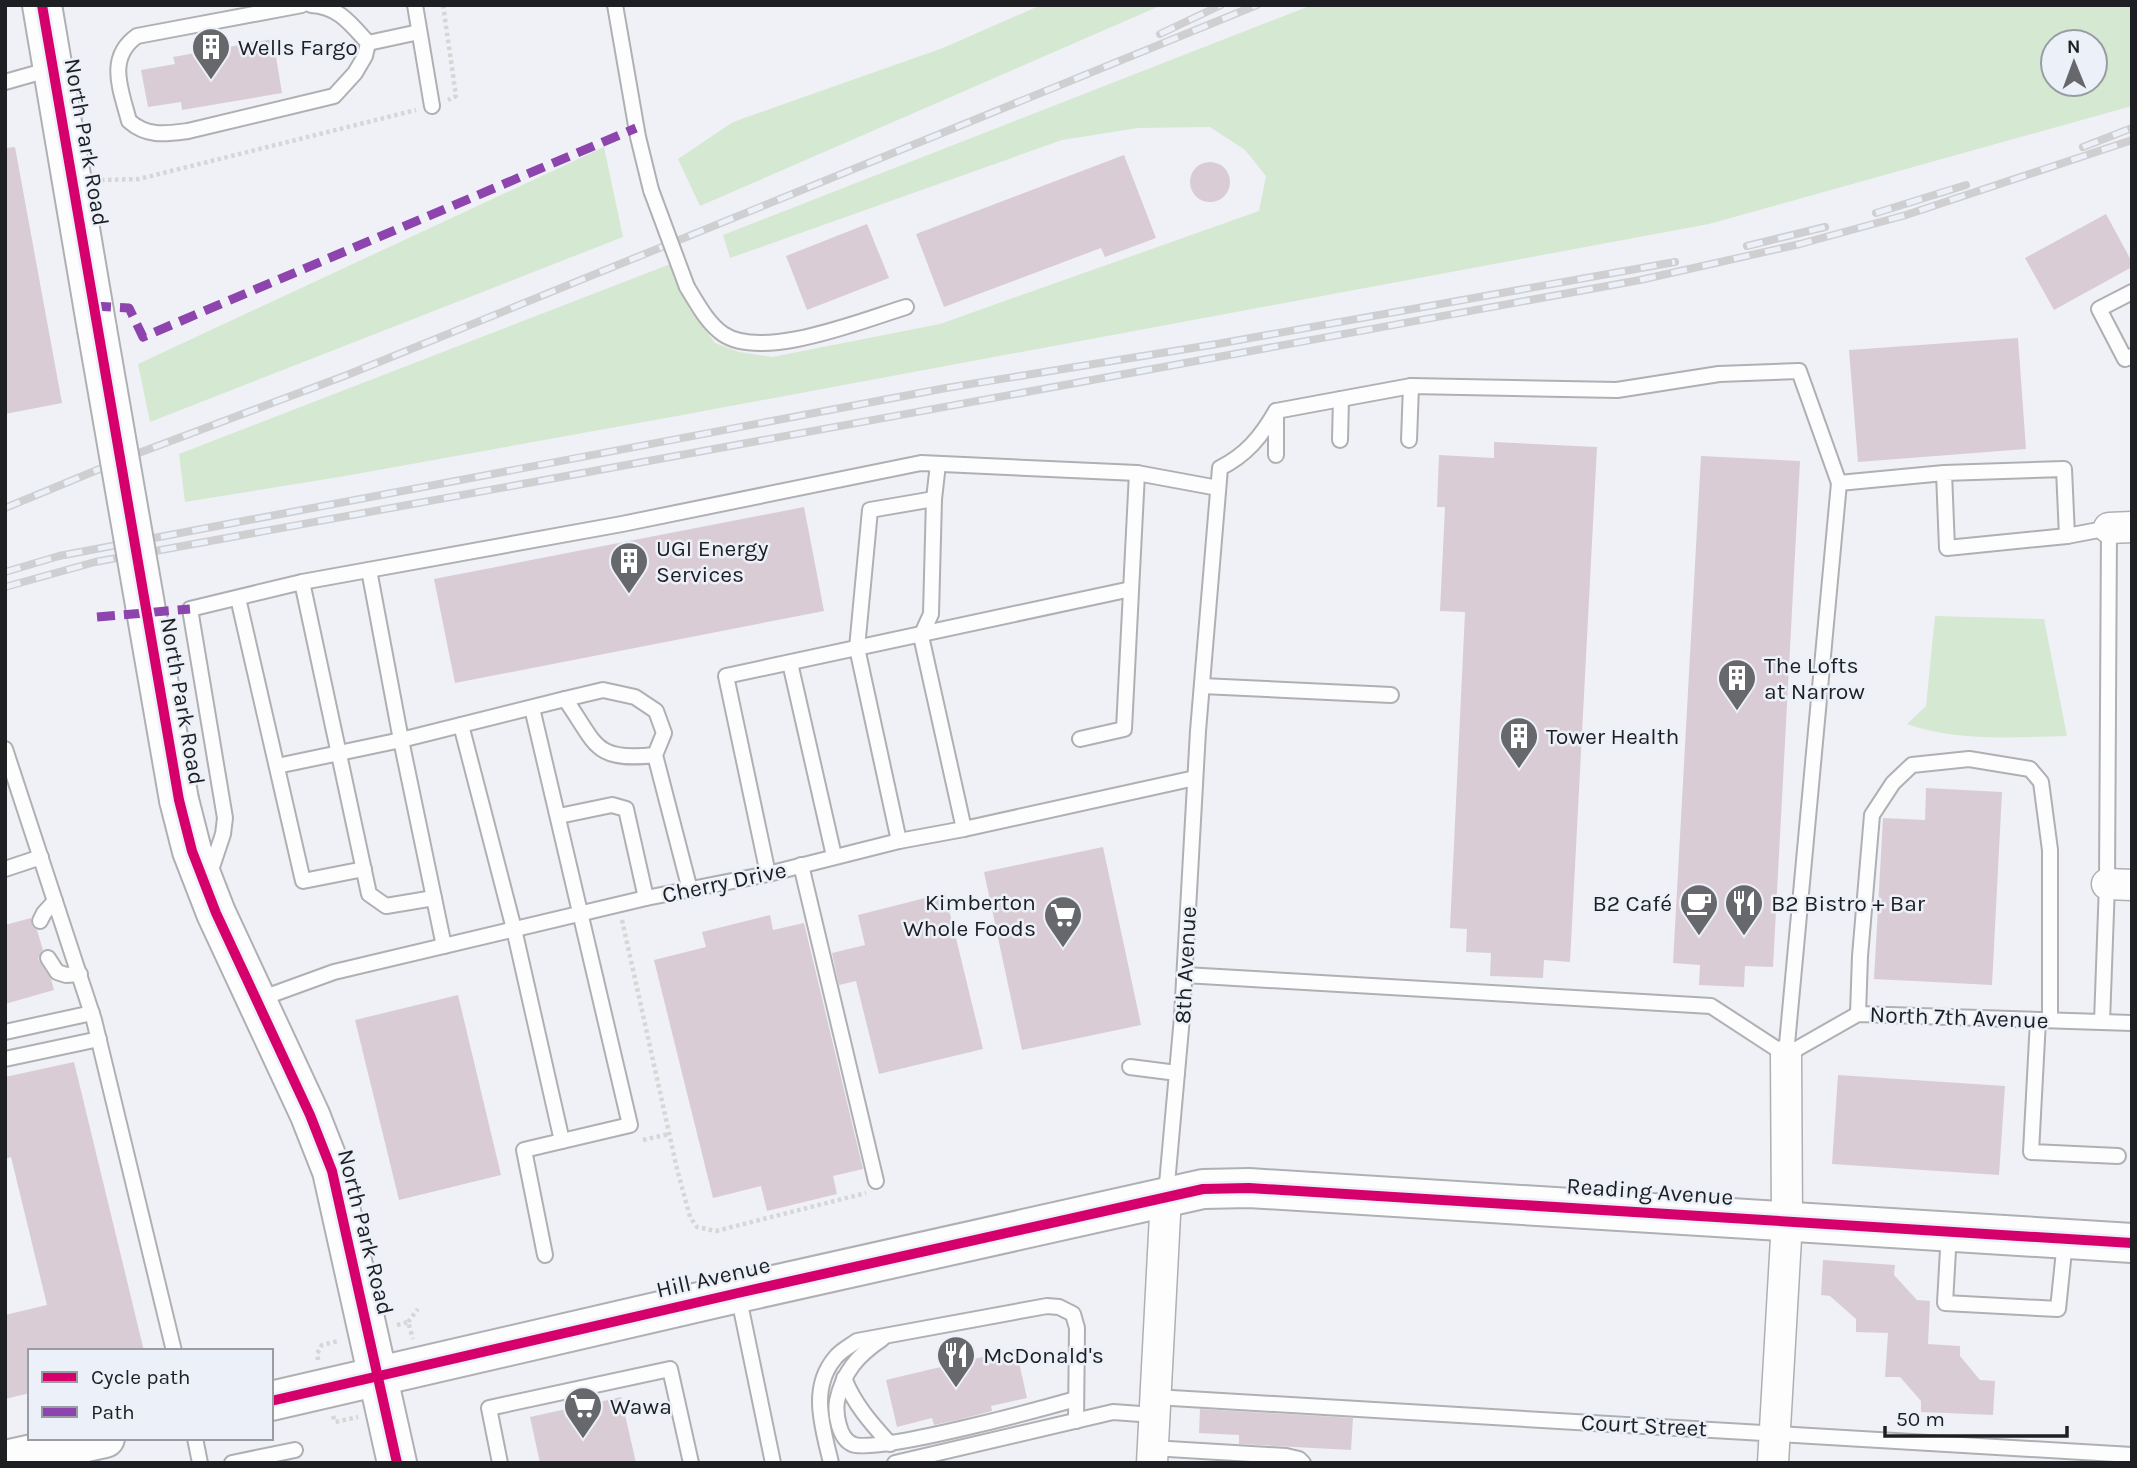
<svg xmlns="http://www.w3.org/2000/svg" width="2137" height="1468" font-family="Karla,sans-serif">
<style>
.green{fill:#d5e8d1;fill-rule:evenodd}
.building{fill:#daccd5}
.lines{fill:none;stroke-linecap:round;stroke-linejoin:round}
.lane-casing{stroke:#aeb0b3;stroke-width:18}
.street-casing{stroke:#aeb0b3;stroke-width:33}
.secondary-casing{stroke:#aeb0b3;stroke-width:42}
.path{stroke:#d6d6d7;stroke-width:4.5;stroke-dasharray:3.5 3.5;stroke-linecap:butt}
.lane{stroke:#fdfdfe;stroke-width:14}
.street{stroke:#fdfdfe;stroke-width:30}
.secondary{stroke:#fdfdfe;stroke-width:38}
.rail-casing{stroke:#cfcfd1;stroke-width:8}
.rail{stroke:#ecf0f9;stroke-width:5;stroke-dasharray:16;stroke-linecap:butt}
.lane-bridge-casing{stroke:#aeb0b3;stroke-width:18;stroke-linecap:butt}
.secondary-bridge-casing{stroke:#aeb0b3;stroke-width:42;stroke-linecap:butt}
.lane-bridge{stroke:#fdfdfe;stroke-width:14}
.secondary-bridge{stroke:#fdfdfe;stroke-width:38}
.quiet{stroke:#8e44ad;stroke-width:9;stroke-dasharray:18 9;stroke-linecap:butt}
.cycleway-casing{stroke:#ecf0f9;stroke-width:15}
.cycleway{stroke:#d6006c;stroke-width:10}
.labels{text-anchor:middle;stroke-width:5;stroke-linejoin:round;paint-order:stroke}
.poi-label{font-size:23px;fill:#1d1f22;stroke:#ecf0f9;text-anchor:start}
.street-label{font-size:23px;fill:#1d1f22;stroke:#ecf0f9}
</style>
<rect width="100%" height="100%" fill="#eff1f6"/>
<!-- green -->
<g class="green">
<polygon points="1041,5 1162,5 700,206 678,159 733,122 943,48"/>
<path d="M1312 5H2132V106L1709 224 677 416 345 476 185 502 179 454 673 263 688 307 715 343 739 352 772 357 940 324 1259 211 1266 176 1245 150 1210 127 1138 128 1062 140 730 258 723 235ZM2053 42H2095V84H2053Z"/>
<polygon points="604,147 623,237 150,422 138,364"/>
<path d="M1935 616 2044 619 2067 736C2014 737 1958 742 1907 724L1926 706Z"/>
</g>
<!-- building -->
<g class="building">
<polygon points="273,39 282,93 182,110 181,102 148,107 141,70 175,64 173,57"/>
<polygon points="15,147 62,403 5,414 5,148"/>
<polygon points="1124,155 1156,238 1105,257 1101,248 944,307 916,234"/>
<circle cx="1210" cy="182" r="20"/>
<polygon points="2106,214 2132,262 2132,267 2054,310 2025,258"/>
<polygon points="867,224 889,278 807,310 786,256"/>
<polygon points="2018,338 2026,449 1858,462 1849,350"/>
<polygon points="1494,442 1597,447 1570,962 1544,960 1543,978 1490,976 1491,953 1466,952 1467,929 1450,928 1465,612 1440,611 1445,507 1437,507 1439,455 1494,458"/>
<polygon points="1701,456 1800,461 1773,967 1745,966 1744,987 1699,985 1700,965 1673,963"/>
<polygon points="804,507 824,611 455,683 434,579"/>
<polygon points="1926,788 2002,792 1992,985 1874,979 1883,818 1925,820"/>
<polygon points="1103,847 1141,1025 1022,1050 984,872"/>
<polygon points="945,893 983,1049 879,1074 856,981 839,985 832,953 865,945 858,915"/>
<polygon points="770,915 773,930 804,923 863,1169 833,1176 837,1194 767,1211 761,1186 713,1198 654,960 706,947 702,932"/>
<polygon points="31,918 32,926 37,930 43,950 38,959 51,979 54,990 5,1004 5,925"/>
<polygon points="458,995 501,1175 399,1200 355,1020"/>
<polygon points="74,1062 144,1351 30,1351 30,1393 5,1399 5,1315 47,1305 11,1157 5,1159 5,1077"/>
<polygon points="1838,1075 2005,1086 1999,1175 1832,1164"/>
<polygon points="1823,1260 1895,1265 1894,1275 1917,1300 1930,1301 1928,1344 1960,1346 1960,1356 1980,1380 1995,1381 1993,1415 1921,1412 1921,1401 1900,1377 1885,1377 1888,1333 1856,1332 1856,1319 1830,1296 1821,1295"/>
<polygon points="1016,1349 1027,1398 991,1406 992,1411 958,1420 934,1425 932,1418 897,1427 886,1380"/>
<polygon points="621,1397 636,1463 540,1463 530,1417"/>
<polygon points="1200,1409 1353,1418 1351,1450 1239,1444 1239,1435 1199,1433"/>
</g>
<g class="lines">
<defs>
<g id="lane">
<path d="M302 5 137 36C106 58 121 90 129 121 147 137 165 134 188 131L334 96 355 73 365 56 368 43C351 24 338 6 311 5"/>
<polyline points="415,5 432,106"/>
<polyline points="615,5 638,137 651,190"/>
<polyline points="368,43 419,32"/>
<polyline points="5,82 51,69"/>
<path d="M687 287C697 303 707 323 723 334 763 361 863 320 906 307"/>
<polyline points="2132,292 2099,309 2125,359 2132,356"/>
<polyline points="1276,411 1411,386 1617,390 1719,374 1799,371 1839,483 1786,1055"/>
<polyline points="1340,440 1341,399"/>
<polyline points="1409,440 1411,386"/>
<polyline points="1276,455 1276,412"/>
<polyline points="938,464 934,499 931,614 921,636 964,829"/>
<polyline points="1839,483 1944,473 2064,469 2067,536 1947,548 1944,473"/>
<polyline points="2067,536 2109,528 2107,884 2102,1022"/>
<polyline points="369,570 401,740 444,946"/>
<polyline points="302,582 369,894 386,906 434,898"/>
<polyline points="238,598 303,881 364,869"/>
<polyline points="790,663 834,856"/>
<polyline points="1202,686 1391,695"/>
<polyline points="532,708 630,1125 562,1141"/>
<polyline points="461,725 514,929 562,1141 524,1150 545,1255"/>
<polyline points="1080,739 1124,729 1137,473"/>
<polyline points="5,749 94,1020 174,1351"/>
<path d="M655 755C593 762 597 744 565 699L603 690 635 697 656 711 664 733 655 755 690 890"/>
<polyline points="277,766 401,740 565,699"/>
<polyline points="559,816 612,805 626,809 646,898"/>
<polyline points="899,841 857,648 870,510 934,499"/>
<polyline points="801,865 876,1181"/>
<polyline points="5,869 41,857"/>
<polyline points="768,874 726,676 1131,589"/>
<polyline points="209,876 223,834 225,818 190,609 302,582 622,524 921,463 1137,473 1218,488"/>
<polyline points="40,921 44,913 55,901"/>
<polyline points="48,958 57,972 66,975 80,974"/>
<polyline points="1185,975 1711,1006 1786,1055"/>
<polyline points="257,1000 334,972 646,898 768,874 899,841 964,829 1195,778"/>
<polyline points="1858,1014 1860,956 1872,815 1893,783 1912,765 1969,759 2030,769 2041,782 2050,850 2050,1020"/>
<polyline points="2038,1020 2031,1152 2118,1156"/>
<polyline points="5,1032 92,1013"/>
<polyline points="1786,1055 1858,1014 2132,1023"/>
<polyline points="5,1059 99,1039"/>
<polyline points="1130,1067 1177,1073"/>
<path d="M1166 1195 1182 1017 1198 731 1220 468C1246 455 1261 437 1276 411"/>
<polyline points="1949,1232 1945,1303 2058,1309 2065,1241"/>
<polyline points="738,1294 773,1463"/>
<path d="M882 1339C858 1355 843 1372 837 1401 835 1414 839 1438 852 1444 873 1455 1044 1408 1076 1399"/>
<path d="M844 1378C854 1404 871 1423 890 1444"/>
<polyline points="1155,1397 2132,1455"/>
<polyline points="195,1438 200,1463"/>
<polyline points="1152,1448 1286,1456 1299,1459 1303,1463"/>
<polyline points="232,1463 295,1450"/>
<polyline points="500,1463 489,1408 670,1369 691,1463"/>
<path d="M831 1463C823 1428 809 1389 835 1358 840 1351 850 1346 857 1341L1047 1306 1059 1307 1073 1314 1077 1328 1076 1421"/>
<polyline points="895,1463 1113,1412 1154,1415"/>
</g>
<g id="street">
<polyline points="2109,528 2132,527"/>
<polyline points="2107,884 2132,885"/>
<polyline points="1152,1463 1166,1196"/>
<polyline points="1773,1463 1787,1221 1786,1055"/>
</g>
<g id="secondary">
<polyline points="42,5 97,329"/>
<polyline points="179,800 192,851 216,913 310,1115 332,1171 397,1463"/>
<polyline points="271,1401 738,1293 1203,1189 1249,1188 2132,1243"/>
<polyline points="5,1460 105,1438"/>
</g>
</defs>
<!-- lane casing -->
<use href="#lane" class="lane-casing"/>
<!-- street casing -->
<use href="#street" class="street-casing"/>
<!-- secondary casing -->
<use href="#secondary" class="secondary-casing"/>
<!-- path -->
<g class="path">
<polyline points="443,5 456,96 448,100"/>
<polyline points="101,180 139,179 416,110"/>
<polyline points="622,920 677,1169 690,1217 697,1227 716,1231 866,1193"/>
<polyline points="643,1140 669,1134"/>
<polyline points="408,1322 418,1309"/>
<polyline points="397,1325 408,1322 413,1339"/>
<polyline points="318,1360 317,1354 322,1345 338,1341"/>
<polyline points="333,1416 335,1422 358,1417"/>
</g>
<!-- lane -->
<use href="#lane" class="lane"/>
<!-- street -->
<use href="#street" class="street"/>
<!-- secondary -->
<use href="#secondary" class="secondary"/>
<defs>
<g id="rail">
<polyline points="1160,34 1221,5"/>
<polyline points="2083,147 2132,128"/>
<polyline points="1876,213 1966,185"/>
<polyline points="1747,246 1825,227"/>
<polyline points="5,508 136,454 347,375 1257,5"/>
<polyline points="5,572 59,556 946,388 1217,344 1675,262"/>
<polyline points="5,587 95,562 1640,280 1800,244 1906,215 2132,140"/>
</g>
</defs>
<!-- rail casing -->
<use href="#rail" class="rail-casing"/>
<!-- rail -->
<use href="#rail" class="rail"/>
<defs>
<polyline id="lane-bridge" points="651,190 687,287"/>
<polyline id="secondary-bridge" points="97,329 179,800"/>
</defs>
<!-- lane-bridge casing -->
<use href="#lane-bridge" class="lane-bridge-casing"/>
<!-- secondary-bridge casing -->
<use href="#secondary-bridge" class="secondary-bridge-casing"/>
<!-- lane-bridge -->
<use href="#lane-bridge" class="lane-bridge"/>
<!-- secondary-bridge -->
<use href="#secondary-bridge" class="secondary-bridge"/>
<!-- quiet -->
<g class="quiet">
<polyline points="93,306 129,308 143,337 636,128"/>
<polyline points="97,617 190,609"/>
</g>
<defs>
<g id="cycleway">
<polyline points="42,5 179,800 192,851 216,913 310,1115 332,1171 397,1463"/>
<polyline points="271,1401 738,1293 1203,1189 1249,1188 2132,1243"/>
</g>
</defs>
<!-- cycleway casing -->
<use href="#cycleway" class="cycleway-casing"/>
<!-- cycleway -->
<use href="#cycleway" class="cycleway"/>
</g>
<!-- icons -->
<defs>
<symbol id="building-pin" viewBox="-11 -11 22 30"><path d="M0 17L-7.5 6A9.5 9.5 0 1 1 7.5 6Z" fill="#66686c" stroke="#ecf0f9"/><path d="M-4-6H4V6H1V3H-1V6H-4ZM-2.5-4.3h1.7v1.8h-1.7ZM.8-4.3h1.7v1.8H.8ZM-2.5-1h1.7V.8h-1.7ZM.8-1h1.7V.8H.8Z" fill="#fff"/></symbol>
<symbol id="cafe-pin" viewBox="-11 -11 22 30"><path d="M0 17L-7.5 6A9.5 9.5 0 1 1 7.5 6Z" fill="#66686c" stroke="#ecf0f9"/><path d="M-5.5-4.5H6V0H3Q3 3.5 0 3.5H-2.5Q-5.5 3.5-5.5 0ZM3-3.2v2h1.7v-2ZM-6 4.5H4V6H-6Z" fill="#fff"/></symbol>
<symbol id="restaurant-pin" viewBox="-11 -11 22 30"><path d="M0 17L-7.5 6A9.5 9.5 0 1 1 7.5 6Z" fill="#66686c" stroke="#ecf0f9"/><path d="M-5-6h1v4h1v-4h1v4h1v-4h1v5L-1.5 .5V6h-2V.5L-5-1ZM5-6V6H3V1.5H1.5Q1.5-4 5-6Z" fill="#fff"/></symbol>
<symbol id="supermarket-pin" viewBox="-11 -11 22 30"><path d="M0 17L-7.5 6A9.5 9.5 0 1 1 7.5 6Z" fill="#66686c" stroke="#ecf0f9"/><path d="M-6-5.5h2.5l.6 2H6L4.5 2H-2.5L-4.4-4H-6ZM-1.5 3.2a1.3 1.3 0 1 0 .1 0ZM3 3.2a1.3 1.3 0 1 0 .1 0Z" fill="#fff"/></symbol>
</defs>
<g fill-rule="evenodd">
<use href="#building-pin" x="189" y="25" width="44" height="60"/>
<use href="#building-pin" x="607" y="539" width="44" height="60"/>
<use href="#building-pin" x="1715" y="656" width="44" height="60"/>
<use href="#building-pin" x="1497" y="714" width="44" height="60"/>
<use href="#cafe-pin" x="1677" y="881" width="44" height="60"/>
<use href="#restaurant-pin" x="1722" y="881" width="44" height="60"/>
<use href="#supermarket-pin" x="1041" y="893" width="44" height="60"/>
<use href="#restaurant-pin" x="934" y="1333" width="44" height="60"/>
<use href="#supermarket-pin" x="561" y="1384" width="44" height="60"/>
</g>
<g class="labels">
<!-- poi labels -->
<g class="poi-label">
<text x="238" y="55">Wells Fargo</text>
<text x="656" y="556">UGI Energy<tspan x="656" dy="26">Services</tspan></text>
<text x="1764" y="673">The Lofts<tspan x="1764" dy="26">at Narrow</tspan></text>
<text x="1546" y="744">Tower Health</text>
<text x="1036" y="910" text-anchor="end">Kimberton<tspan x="1036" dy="26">Whole Foods</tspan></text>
<text x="1672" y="911" text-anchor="end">B2 Café</text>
<text x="1771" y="911">B2 Bistro + Bar</text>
<text x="983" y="1363">McDonald's</text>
<text x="610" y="1414">Wawa</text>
</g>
<!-- street labels -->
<g class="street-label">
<text transform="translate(87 142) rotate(80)" y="8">North Park Road</text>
<text transform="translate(183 701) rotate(80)" y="8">North Park Road</text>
<text transform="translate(724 882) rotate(-12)" y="8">Cherry Drive</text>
<text transform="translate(1185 965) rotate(-87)" y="8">8th Avenue</text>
<text transform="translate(1959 1017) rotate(2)" y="8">North 7th Avenue</text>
<text transform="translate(1650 1191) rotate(4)" y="8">Reading Avenue</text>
<text transform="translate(366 1232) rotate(76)" y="8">North Park Road</text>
<text transform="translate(713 1277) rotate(-13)" y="8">Hill Avenue</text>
<text transform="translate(1644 1425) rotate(3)" y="8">Court Street</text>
</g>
</g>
<!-- border -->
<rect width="2137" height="1468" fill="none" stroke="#1d1f22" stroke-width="14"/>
<!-- legend -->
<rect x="28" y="1349" width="245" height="91" fill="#ecf0f9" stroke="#999ca3" stroke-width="2"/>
<rect x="42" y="1372" width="35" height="10" fill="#d6006c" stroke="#999ca3" stroke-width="2"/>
<text x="91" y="1384" font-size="21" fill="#1d1f22">Cycle path</text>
<rect x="42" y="1407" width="35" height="10" fill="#8e44ad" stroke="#999ca3" stroke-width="2"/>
<text x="91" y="1419" font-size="21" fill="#1d1f22">Path</text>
<!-- north arrow -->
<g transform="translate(2074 63) rotate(359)"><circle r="33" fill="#ecf0f9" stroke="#999ca3" stroke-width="2"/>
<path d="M0-5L12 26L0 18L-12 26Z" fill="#66686c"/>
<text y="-10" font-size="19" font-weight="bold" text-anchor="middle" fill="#1d1f22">N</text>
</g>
<!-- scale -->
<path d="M1885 1426v10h182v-10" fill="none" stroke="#1d1f22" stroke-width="3.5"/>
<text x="1896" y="1426" font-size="21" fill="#1d1f22" stroke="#ecf0f9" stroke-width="5" paint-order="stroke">50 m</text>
</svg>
